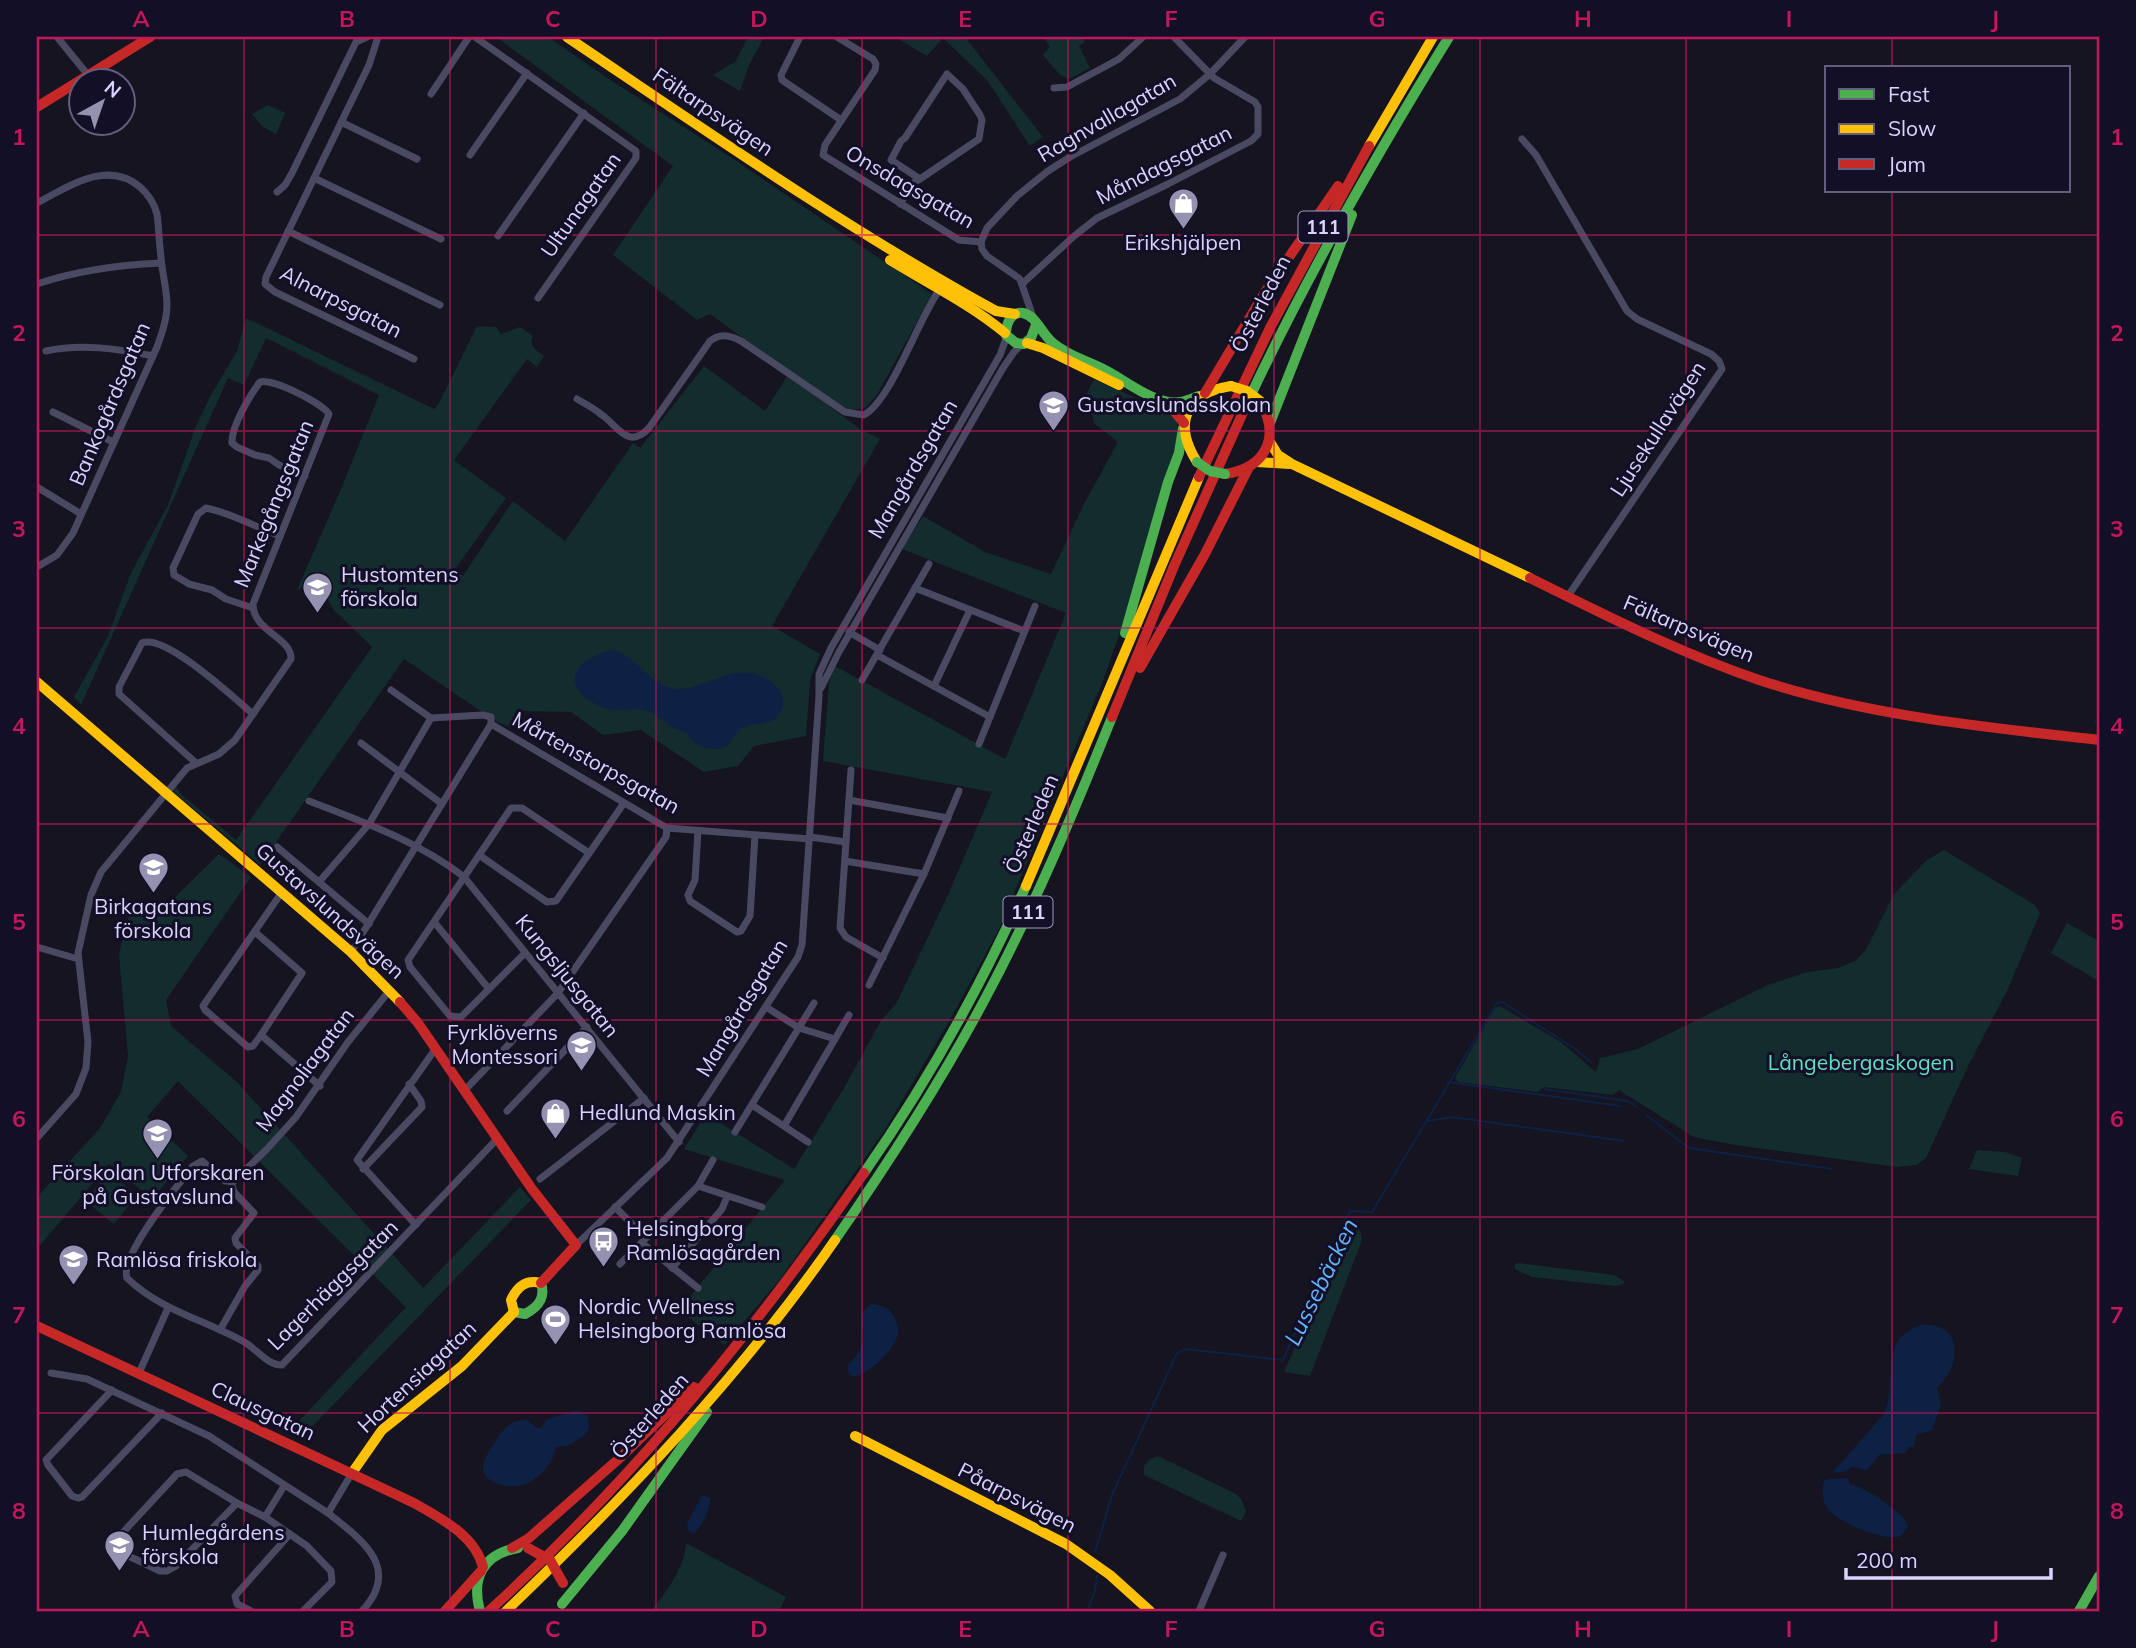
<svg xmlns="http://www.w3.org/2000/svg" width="2136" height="1648" font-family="Mulish,sans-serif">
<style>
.green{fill:#132c2d}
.water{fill:#0d2144}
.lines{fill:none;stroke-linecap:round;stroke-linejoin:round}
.stream{stroke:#0d2144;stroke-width:2}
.street{stroke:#4a4962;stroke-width:7}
.fast{stroke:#4caf50;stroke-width:10}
.slow{stroke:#ffc107;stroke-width:10}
.jam{stroke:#c62828;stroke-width:10}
.fast-bridge{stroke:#4caf50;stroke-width:10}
.slow-bridge{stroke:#ffc107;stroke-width:10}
.jam-bridge{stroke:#c62828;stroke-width:10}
.grid{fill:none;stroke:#c2185b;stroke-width:2;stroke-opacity:0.55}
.labels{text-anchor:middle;stroke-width:6;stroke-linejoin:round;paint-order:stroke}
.shield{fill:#130f26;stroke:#9e99be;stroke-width:2}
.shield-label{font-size:19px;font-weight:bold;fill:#d9d4ff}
.street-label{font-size:21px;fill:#d9d4ff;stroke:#130f26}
.poi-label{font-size:21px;fill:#d9d4ff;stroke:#130f26;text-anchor:start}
.park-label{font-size:21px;fill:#5fe0c0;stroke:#130f26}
.water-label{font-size:23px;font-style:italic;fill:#62b6ff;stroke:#130f26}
.neatline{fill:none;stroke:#c2185b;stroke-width:2.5}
.grid-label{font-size:23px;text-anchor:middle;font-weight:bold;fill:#c2185b}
</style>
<rect width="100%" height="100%" fill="#161421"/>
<!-- green -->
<g class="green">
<polygon points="496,37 548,37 612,81 729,156 932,294 877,395 865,408 849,410 790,372 710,314 697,320 613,255 673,166"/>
<polygon points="748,37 764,37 749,65 740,91 713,75 736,61"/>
<polygon points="895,37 965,37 1043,137 1030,146 987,80 943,38 927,56"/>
<polygon points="1043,37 1081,37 1085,42 1079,46 1090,68 1069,79 1060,75 1043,55 1050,47"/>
<polygon points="268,105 285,113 276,134 263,127 252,114"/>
<path d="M246 318 434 409 439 403 477 326 496 327 501 334 520 327 533 336C528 346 536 350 544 356L537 367 527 359 454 460 506 498 455 569 463 576 513 501 565 541 633 443 640 448 704 366 765 411 788 375 860 429 880 439 772 626 820 654 810 680 806 736 754 746 738 766 704 772 641 730 603 735 571 712 522 711 510 727 497 722 404 659 260 865 174 792V789L176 786 181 794 236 840 372 647 334 610 316 582 297 590 341 489 379 395 266 338 244 385 228 378 81 705 74 697 108 636 131 573 168 505 196 426 211 395 237 351Z"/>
<polygon points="1094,379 1173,415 1177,421 1178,443 1126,615 1103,681 998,931 951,1018 884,1131 781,1278 724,1345 679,1310 785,1180 684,1149 706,1114 794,1169 844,1088 882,1019 896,1004 947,897 992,792 823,761 829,682 835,666 1005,759 1066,613 902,549 923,516 985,552 1051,574 1084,504 1118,442 1094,423 1087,393"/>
<polygon points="1944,850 2035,905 2040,913 2007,991 1969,1064 1926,1158 1917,1165 1897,1167 1735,1145 1694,1137 1619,1090 1613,1095 1544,1087 1538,1092 1458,1082 1455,1078 1495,1008 1500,1006 1561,1042 1596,1072 1600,1058 1638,1049 1768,985 1807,972 1838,968 1855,961 1866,950 1894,894 1927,860"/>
<polygon points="219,854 251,877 166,1000 171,1026 237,1082 423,1288 520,1187 531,1200 308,1431 297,1423 406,1307 178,1081 147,1117 188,1156 152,1199 109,1164 37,1249 37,1197 100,1128 121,1092 128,1056 119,953 131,908 153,919"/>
<polygon points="2067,923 2099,941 2099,981 2051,953"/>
<polygon points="1977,1150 2005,1152 2022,1158 2018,1176 1969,1169"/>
<polygon points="108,1172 137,1195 114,1224 85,1201"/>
<polygon points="1356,1225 1360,1230 1362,1240 1310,1376 1284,1372 1343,1238 1350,1228"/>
<polygon points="1519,1263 1614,1275 1625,1282 1623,1284 1616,1286 1532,1277 1515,1269 1515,1264"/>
<polygon points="1158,1456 1236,1494 1241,1499 1246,1511 1241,1521 1144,1475 1144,1466 1150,1459"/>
<path d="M686 1543 786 1597 779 1611H651C666 1593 685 1567 686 1543Z"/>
</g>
<!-- water -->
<g class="water">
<path d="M614 650C638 657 651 688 678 689 709 689 739 657 771 682 777 686 782 691 783 699 784 705 781 714 776 718 766 726 751 722 740 729 735 733 731 741 727 746 714 751 702 750 692 740 689 737 688 733 685 732 682 730 678 730 675 729 667 724 660 717 652 713 637 704 621 714 605 708 556 690 572 658 614 650Z"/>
<path d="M871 1304C889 1304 899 1318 898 1335 890 1354 873 1371 853 1377L849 1373 847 1366 860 1351 863 1341 861 1314Z"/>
<path d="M1921 1325C1965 1322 1961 1367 1937 1388L1941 1405 1932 1430 1916 1435 1914 1446 1909 1447 1905 1453 1879 1455 1867 1470 1852 1467 1843 1472H1833L1884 1414C1899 1382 1876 1340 1921 1325Z"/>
<path d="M577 1410 588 1416 589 1429 585 1435 568 1446 555 1447C556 1463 535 1483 520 1486 509 1488 485 1484 483 1469 482 1459 492 1448 497 1439 505 1427 512 1419 527 1420L537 1428H541L547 1419Z"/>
<path d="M1848 1478 1850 1484C1864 1486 1907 1515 1908 1526 1905 1531 1902 1537 1896 1537 1879 1539 1838 1523 1827 1508 1822 1500 1822 1490 1824 1481L1829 1479Z"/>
<path d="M702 1495 710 1498C711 1509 702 1526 694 1534L688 1530 687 1524Z"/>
</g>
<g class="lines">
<!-- stream -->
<g class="stream">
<polyline points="2095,722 2099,718"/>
<polyline points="1448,1082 1620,1106"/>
<polyline points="1544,1089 1628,1101 1637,1107"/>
<polyline points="1646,1115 1689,1148 1832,1169"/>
<polyline points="1427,1121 1452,1117 1624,1141"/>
<polyline points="1095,1552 1112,1495 1177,1353 1186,1349 1283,1360 1350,1211 1372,1212 1497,1003 1502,1002 1574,1048 1591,1062"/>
<polyline points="1087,1611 1095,1591 1097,1576"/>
</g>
<!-- street -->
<g class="street">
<polyline points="57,37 88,75"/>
<polyline points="378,37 369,65 266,277 265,284 275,292 414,359"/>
<polyline points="475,37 636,151 636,158 538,298"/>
<polyline points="800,37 781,75 782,80 841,120"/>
<polyline points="837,37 873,59 876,64 875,70 825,145 823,155 959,240 981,242"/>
<polyline points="1054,88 1067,87 1119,59 1143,37"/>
<polyline points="431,94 469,37"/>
<polyline points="341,122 417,159"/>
<polyline points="1522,139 1536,155 1627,311 1637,319 1711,354 1719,361 1722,369 1568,596"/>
<polyline points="470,155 527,73"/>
<polyline points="314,178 441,239"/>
<polyline points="277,192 285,185 292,173 356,42 367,37"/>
<path d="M37 203C68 187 107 159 140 187 148 194 154 203 157 214 159 228 159 243 161 257 162 273 167 289 167 305 167 319 162 333 157 347L73 533 57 555 37 567"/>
<polyline points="900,204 913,183 920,179 979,139 982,120 980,115 963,89 947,74 905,138 901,141 891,160 920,179"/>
<polyline points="288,231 440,305"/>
<polyline points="498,236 584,113"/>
<path d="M37 284C78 270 118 265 161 263"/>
<polyline points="1022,284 1073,237 1097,218 1168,184 1251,141 1258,134 1258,107 1255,102 1214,78 1174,37"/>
<polyline points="1033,317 1020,279 987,256 982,249 981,242 987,228 1017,196 1048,171 1070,157 1180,99 1210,74 1245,37"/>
<path d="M46 351C82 343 117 349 153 356"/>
<path d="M577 399C586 404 595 409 602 415 619 427 628 450 649 428L710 341C720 333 729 335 741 341L845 412 864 415C891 401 920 315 940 289"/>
<polyline points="53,412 113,442"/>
<polyline points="37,487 81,514"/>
<polyline points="915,588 1024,631"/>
<path d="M253 608 226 599 212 590 189 584 174 575 173 568 198 514 206 508C232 513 255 527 280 536"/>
<polyline points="849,632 880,650"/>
<polyline points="877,655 990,717"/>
<polyline points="862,680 929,564"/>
<polyline points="934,686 970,610"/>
<polyline points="821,688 839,652 1003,368 1014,352 1022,344"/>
<polyline points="491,724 667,828 810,839"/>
<polyline points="361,743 442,804"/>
<polyline points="979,744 1035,606"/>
<path d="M195 762 119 694V687L142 643C165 633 234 698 253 714"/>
<polyline points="851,770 840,928 846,937 883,958"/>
<polyline points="849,800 948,818"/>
<path d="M309 801C363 822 418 841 464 877L679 1142"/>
<polyline points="698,831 695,880 688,895 690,901 737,932 741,931 750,916 755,835"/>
<polyline points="810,837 846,842"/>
<polyline points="277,847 369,924"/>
<polyline points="479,855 547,902 556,901 624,803"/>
<polyline points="845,861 924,874"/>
<polyline points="319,882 369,824 431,718"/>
<polyline points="282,892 203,1006 205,1010 248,1047 253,1046 261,1035 320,1086"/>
<polyline points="435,923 489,989"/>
<polyline points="255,932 302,973 261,1035"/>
<polyline points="37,947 78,959"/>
<polyline points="351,952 491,724 491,717 483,715 431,718 391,690"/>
<polyline points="525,953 461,1017 450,1016 410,967 408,960 511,808 522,808 589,853"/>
<polyline points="869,985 924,874 959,791"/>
<path d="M390 990 348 1042 296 1117 267 1149 234 1181H225L202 1161 193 1166C178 1185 119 1256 127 1278 161 1311 206 1320 246 1343 257 1350 269 1366 282 1365L498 1138"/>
<polyline points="766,1007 799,1028 835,1039 849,1015"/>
<polyline points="465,1090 558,993 666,837 667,828"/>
<polyline points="752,1105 808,1142"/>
<polyline points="507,1111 587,1027"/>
<polyline points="784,1126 835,1039"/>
<polyline points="735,1132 814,1003"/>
<path d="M37 1138 76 1094 86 1068 88 1042 78 953 91 895 101 872 187 768 219 754 235 740 291 659C292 637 253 632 253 604L329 414C322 403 272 378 260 382 250 395 231 427 232 443L237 447 255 455 269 458 279 465 305 476"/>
<polyline points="363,1169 422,1107 421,1101 409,1084"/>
<polyline points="540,1179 644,1098"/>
<polyline points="698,1186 713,1160"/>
<polyline points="615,1207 646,1238"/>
<polyline points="416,1225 357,1160 436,1048"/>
<polyline points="642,1243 698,1288"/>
<polyline points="576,1245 667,1158 798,957 802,945 819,696 819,674 831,648 1000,355 1007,336"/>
<polyline points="620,1264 698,1186 762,1207"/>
<polyline points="672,1268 722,1209 727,1197"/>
<polyline points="220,1330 245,1286 258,1270 258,1266 236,1243 235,1238 254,1213 234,1192 231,1182"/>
<polyline points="51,1373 87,1379 209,1436 328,1513"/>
<polyline points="139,1373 168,1308"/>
<polyline points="112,1390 46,1460 48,1465 72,1496 78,1498 82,1497 162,1413"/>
<path d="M352 1473 328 1513C362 1540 402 1568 362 1611"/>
<polyline points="237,1503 176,1566 167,1571 160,1571 118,1551 113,1546 115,1541 177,1474 186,1472 237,1503 265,1517 284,1486"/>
<polyline points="265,1517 307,1546 331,1571 332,1582 303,1611"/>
<polyline points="251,1611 237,1604 235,1596 290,1534"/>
<polyline points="1199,1611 1223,1555"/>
</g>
<!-- fast -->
<g class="fast">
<path d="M1036 325 1031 338 1024 344 1016 343 1006 335C1006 325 1010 311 1023 313 1037 316 1042 335 1053 343 1068 356 1088 361 1105 370 1126 381 1145 397 1168 402 1179 404 1189 400 1199 396"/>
<path d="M1249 399C1308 274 1376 155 1449 37"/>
<polyline points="1270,423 1352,215"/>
<polyline points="1125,633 1168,482 1179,453 1183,428"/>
<path d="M864 1173C927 1083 981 986 1026 886"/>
<path d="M835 1240C889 1162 941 1082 986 997 1034 907 1074 812 1112 717"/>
<path d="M514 1312 525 1314C538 1307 546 1298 541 1283"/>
<polyline points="562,1604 622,1531 707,1412"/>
<path d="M480 1611C471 1578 483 1554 518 1548"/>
<polyline points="2079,1611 2099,1576"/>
</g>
<!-- slow -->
<g class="slow">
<path d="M567 37C708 132 847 229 996 311L1015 314"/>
<polyline points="1369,146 1433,37"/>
<path d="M890 260C929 284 970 304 1005 333"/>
<polyline points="1027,343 1043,348 1119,385"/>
<polyline points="1270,442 1278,455 1292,464 1530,578"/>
<path d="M1197 462C1173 424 1185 393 1231 386"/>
<polyline points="1257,462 1289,464"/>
<polyline points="37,682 351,952 400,1002"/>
<polyline points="1026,886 1199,477"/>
<path d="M514 1312 511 1300C517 1287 526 1279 541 1283"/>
<polyline points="855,1436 1066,1544 1110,1575 1150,1611"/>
<polyline points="352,1473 382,1430 462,1366 514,1312"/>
<path d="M506 1611C625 1497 741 1376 835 1240"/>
</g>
<!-- jam -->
<g class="jam">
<polyline points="37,107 150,37"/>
<polyline points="1205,393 1265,292 1338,186"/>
<polyline points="1159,404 1174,411 1184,423"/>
<path d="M1225 474C1266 468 1281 437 1260 401"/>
<polyline points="1199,477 1271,326 1369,146"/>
<path d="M1530 578C1605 615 1680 653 1759 680 1868 716 1985 727 2099 740"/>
<polyline points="1140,668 1205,554 1248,469"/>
<polyline points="1112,717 1174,566 1249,399"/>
<polyline points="400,1002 418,1023 532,1189 576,1245 541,1283"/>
<path d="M37 1326 414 1503C440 1518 475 1535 483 1567"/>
<polyline points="512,1548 529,1538 622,1456 694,1387"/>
<polyline points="445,1611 481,1571"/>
<path d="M489 1611C631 1481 755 1331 864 1173"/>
</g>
<!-- fast-bridge -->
<polyline class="fast-bridge" points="1197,462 1210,471 1225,474"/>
<!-- slow-bridge -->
<polyline class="slow-bridge" points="1231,386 1247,391 1260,401"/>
<!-- jam-bridge -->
<polyline class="jam-bridge" points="528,1548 550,1560 563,1583"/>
</g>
<!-- grid -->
<path class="grid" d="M244 37V1611M450 37V1611M656 37V1611M862 37V1611M1068 37V1611M1274 37V1611M1480 37V1611M1686 37V1611M1892 37V68M1892 191V1611M37 235H2099M37 431H2099M37 628H2099M37 824H2099M37 1020H2099M37 1217H2099M37 1413H2099"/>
<!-- icons -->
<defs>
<symbol id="shop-pin" viewBox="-11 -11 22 30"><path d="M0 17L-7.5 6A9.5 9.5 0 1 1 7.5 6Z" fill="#9591b1" stroke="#130f26"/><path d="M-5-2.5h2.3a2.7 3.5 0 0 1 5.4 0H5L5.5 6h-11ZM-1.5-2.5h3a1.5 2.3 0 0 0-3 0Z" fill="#fff"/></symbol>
<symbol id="school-pin" viewBox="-11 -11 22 30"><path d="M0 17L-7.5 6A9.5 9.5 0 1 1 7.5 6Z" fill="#9591b1" stroke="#130f26"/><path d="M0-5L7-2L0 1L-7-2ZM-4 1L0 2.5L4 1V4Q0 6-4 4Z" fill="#fff"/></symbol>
<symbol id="bus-pin" viewBox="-11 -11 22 30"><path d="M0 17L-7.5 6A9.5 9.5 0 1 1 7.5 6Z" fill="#9591b1" stroke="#130f26"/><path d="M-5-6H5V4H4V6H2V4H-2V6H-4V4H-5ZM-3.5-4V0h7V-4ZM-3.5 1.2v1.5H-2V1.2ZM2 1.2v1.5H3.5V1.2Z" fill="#fff"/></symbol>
<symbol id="stadium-pin" viewBox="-11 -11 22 30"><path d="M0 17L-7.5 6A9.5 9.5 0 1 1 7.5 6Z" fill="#9591b1" stroke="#130f26"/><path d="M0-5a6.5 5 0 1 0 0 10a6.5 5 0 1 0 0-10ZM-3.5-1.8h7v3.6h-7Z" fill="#fff"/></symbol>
</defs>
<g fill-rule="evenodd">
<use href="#shop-pin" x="1166" y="186" width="35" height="47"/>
<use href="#school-pin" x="1036" y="388" width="35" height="47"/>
<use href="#school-pin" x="300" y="570" width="35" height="47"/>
<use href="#school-pin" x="136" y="850" width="35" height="47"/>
<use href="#school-pin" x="564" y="1028" width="35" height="47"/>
<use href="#shop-pin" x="538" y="1096" width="35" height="47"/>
<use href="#school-pin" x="140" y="1116" width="35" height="47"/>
<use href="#bus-pin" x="586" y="1224" width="35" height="47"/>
<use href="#school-pin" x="56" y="1242" width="35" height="47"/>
<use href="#stadium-pin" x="538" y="1302" width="35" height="47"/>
<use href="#school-pin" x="102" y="1528" width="35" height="47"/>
</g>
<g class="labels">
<!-- shield labels -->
<g class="shield">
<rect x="1298.5" y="211.5" width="49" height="31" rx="5"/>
<rect x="1003.5" y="896.5" width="49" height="31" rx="5"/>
</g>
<g class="shield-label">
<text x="1323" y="234">111</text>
<text x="1028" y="919">111</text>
</g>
<!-- street labels -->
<g class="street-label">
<text transform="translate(713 112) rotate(34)" y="7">Fältarpsvägen</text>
<text transform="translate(1107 118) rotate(-30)" y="7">Ragnvallagatan</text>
<text transform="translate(1164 165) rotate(-27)" y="7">Måndagsgatan</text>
<text transform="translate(910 187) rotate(30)" y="7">Onsdagsgatan</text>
<text transform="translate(581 205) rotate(-55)" y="7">Ultunagatan</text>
<text transform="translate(341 302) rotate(27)" y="7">Alnarpsgatan</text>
<text transform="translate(1261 304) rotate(-63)" y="7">Österleden</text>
<text transform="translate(110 404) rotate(-67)" y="7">Bankogårdsgatan</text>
<text transform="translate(1658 429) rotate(-57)" y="7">Ljusekullavägen</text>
<text transform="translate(913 469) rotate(-60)" y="7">Mangårdsgatan</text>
<text transform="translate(274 504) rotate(-68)" y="7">Markegångsgatan</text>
<text transform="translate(1689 629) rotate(23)" y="7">Fältarpsvägen</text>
<text transform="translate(596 763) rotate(29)" y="7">Mårtenstorpsgatan</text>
<text transform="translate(1032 824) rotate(-67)" y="7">Österleden</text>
<text transform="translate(330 911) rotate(42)" y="7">Gustavslundsvägen</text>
<text transform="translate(567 976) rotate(51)" y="7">Kungsljusgatan</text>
<text transform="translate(742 1008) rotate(-59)" y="7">Mangårdsgatan</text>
<text transform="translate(305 1070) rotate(-53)" y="7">Magnoliagatan</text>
<text transform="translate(333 1285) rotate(-45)" y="7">Lagerhäggsgatan</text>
<text transform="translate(417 1377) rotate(-43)" y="7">Hortensiagatan</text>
<text transform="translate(263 1411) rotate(25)" y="7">Clausgatan</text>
<text transform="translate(650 1416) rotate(-49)" y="7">Österleden</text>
<text transform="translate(1017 1498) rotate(27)" y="7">Påarpsvägen</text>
</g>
<!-- poi labels -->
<g class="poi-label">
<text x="1183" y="250" text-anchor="middle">Erikshjälpen</text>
<text x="1077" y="412">Gustavslundsskolan</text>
<text x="341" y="582">Hustomtens<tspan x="341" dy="24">förskola</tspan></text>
<text x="153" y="914" text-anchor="middle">Birkagatans<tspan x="153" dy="24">förskola</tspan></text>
<text x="558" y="1040" text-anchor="end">Fyrklöverns<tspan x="558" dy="24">Montessori</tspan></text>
<text x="579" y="1120">Hedlund Maskin</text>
<text x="158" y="1180" text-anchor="middle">Förskolan Utforskaren<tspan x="158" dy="24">på Gustavslund</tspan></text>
<text x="626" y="1236">Helsingborg<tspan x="626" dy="24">Ramlösagården</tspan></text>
<text x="96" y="1267">Ramlösa friskola</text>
<text x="578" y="1314">Nordic Wellness<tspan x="578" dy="24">Helsingborg Ramlösa</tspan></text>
<text x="142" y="1540">Humlegårdens<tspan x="142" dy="24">förskola</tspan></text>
</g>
<!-- park labels -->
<g class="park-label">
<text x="1861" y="1070">Långebergaskogen</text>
</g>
<!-- water labels -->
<g class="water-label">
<text transform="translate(1321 1282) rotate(-64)" y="8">Lussebäcken</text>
</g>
</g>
<!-- border -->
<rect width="2136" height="1648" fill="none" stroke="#130f26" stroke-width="77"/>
<!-- legend -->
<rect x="1825" y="66" width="245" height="126" fill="#130f26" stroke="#625e7d" stroke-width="2"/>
<rect x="1839" y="89" width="35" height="10" fill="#4caf50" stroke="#625e7d" stroke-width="2"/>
<text x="1888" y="102" font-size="21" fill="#d9d4ff">Fast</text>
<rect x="1839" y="124" width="35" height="10" fill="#ffc107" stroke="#625e7d" stroke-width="2"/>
<text x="1888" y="136" font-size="21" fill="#d9d4ff">Slow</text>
<rect x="1839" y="159" width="35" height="10" fill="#c62828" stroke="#625e7d" stroke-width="2"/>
<text x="1888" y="172" font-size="21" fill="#d9d4ff">Jam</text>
<!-- north arrow -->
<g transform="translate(102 102) rotate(40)"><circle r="33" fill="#130f26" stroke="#625e7d" stroke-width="2"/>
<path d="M0-5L12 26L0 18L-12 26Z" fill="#9591b1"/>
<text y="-10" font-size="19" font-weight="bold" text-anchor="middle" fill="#d9d4ff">N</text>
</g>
<!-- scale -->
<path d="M1846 1568v10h205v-10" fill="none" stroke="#d9d4ff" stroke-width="3.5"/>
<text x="1856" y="1568" font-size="21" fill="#d9d4ff" stroke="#130f26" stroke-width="5" paint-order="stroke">200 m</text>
<rect x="38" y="38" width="2060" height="1572" class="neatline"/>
<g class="grid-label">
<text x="141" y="27">A</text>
<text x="347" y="27">B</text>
<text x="553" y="27">C</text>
<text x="759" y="27">D</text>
<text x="965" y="27">E</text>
<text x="1171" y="27">F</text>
<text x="1377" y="27">G</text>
<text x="1583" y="27">H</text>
<text x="1789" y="27">I</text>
<text x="1995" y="27">J</text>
<text x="19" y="145">1</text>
<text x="2117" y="145">1</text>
<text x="19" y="341">2</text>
<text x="2117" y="341">2</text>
<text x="19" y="537">3</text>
<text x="2117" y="537">3</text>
<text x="19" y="734">4</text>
<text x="2117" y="734">4</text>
<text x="19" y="930">5</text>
<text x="2117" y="930">5</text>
<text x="19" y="1127">6</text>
<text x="2117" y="1127">6</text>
<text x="19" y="1323">7</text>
<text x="2117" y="1323">7</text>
<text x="19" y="1519">8</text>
<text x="2117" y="1519">8</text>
<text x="141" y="1637">A</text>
<text x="347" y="1637">B</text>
<text x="553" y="1637">C</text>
<text x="759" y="1637">D</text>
<text x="965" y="1637">E</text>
<text x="1171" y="1637">F</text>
<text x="1377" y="1637">G</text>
<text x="1583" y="1637">H</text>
<text x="1789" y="1637">I</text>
<text x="1995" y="1637">J</text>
</g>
</svg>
